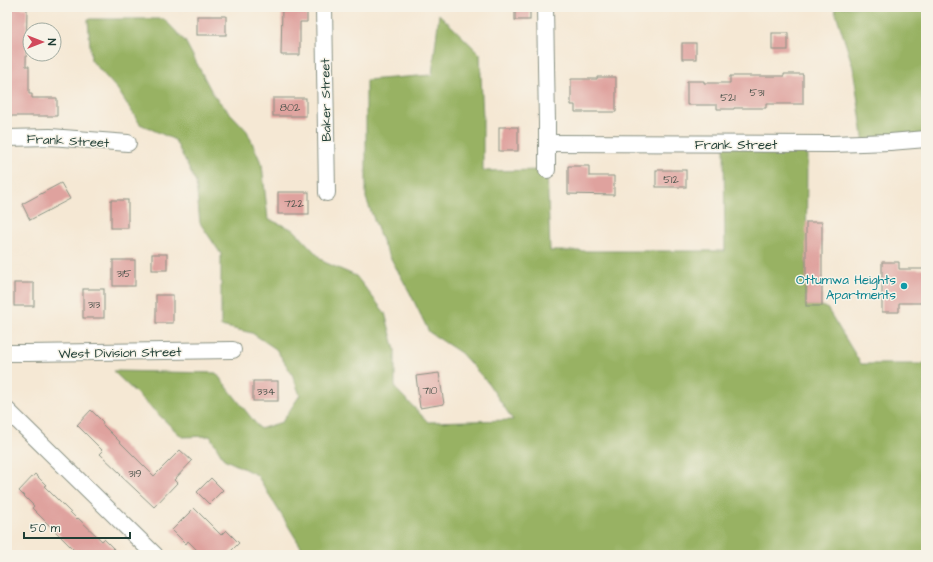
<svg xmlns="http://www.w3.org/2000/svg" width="933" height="562" font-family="'Architects Daughter',sans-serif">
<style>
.forest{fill:#98b263;stroke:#5c784c}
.building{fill:#dfa29e}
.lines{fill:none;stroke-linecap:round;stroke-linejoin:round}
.minor-casing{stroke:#8a9284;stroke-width:18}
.minor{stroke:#fff;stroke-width:16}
.culture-dot{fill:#0f9aa8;stroke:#f7f3e8;stroke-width:1.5}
.labels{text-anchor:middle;stroke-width:3;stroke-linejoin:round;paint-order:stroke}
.number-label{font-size:11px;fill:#4f564e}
.street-label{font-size:13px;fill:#1f3d34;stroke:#f7f3e8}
.culture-label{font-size:13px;fill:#0d838f;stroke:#f7f3e8;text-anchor:end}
</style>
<rect width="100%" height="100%" fill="#f7f3e8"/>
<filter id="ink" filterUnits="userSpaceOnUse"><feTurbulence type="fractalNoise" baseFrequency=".025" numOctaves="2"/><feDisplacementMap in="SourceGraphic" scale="8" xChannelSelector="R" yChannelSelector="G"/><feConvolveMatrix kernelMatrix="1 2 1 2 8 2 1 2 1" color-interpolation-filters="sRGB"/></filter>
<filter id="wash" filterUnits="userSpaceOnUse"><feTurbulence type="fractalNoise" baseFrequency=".012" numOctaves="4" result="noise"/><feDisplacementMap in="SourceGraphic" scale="16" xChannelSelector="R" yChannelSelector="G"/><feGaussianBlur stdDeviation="0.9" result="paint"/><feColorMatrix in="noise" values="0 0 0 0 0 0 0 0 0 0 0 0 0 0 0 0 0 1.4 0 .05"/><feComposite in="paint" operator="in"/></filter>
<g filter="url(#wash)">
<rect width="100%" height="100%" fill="#f5e8d4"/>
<!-- forest -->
<g class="forest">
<polygon points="834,7 926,7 926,139 864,143 853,67"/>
<polygon points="439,14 480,54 483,118 483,171 547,170 550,251 725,251 724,144 807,144 806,306 822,306 827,308 861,364 926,364 926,555 306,555 257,475 224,459 210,436 182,437 113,371 216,373 260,429 282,422 300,395 292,374 276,349 252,333 221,326 221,254 200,223 196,183 175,140 140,124 118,90 91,60 88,19 164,19 185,41 214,96 247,131 262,165 268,219 294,230 324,262 356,276 385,313 395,350 395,388 428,422 513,420 488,383 461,353 429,332 410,293 384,246 366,198 366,80 432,75"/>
</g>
<g id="blocks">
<!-- building -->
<g class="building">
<polygon points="282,7 307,7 307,22 300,22 300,55 281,55"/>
<rect x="515" y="7" width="15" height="13"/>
<polygon points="7,8 27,8 26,66 29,66 29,94 32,94 32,98 57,98 57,116 7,116"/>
<rect x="197" y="16" width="29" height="19"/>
<rect x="772" y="33" width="16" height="17"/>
<rect x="682" y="43" width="14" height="16"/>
<polygon points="784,74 803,74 803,104 766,104 766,108 734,108 734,109 717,109 717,105 687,105 687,81 704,81 704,83 730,83 730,76 784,76"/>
<polygon points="597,77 616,77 616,112 575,112 575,105 571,105 571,79 597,79"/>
<rect x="273" y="98" width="33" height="18"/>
<rect x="499" y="127" width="19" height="24"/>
<polygon points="568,166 589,166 589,176 614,176 614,195 568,194"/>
<rect x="656" y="170" width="30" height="17"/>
<polygon points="61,183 70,199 30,220 22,204"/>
<rect x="278" y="192" width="31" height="22"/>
<rect x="111" y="200" width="17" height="28"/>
<rect x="806" y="222" width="16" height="84"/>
<rect x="152" y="254" width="15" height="16"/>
<rect x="113" y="260" width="22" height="26"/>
<polygon points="882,262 899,262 899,269 926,269 926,303 899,303 899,312 882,312"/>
<rect x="14" y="283" width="20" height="23"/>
<rect x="83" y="289" width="21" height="29"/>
<rect x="156" y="295" width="17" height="28"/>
<polygon points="439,373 444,404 420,408 416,376"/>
<rect x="253" y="381" width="25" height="20"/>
<polygon points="91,410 103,422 102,424 154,476 180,450 192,461 174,480 177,483 154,507 120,475 121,474 100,454 103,451 77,425"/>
<polygon points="35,474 46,485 44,486 77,519 78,518 102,541 104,539 120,555 79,555 32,508 34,506 19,491"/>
<polygon points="211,478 223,490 209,504 197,492"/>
<polygon points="194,508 221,535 226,530 239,543 227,555 202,555 188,541 186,544 172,530"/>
</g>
</g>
</g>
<g filter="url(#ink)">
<use href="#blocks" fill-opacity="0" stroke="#8a9284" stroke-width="1"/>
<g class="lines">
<defs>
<g id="minor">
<polyline points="324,7 327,193"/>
<polyline points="545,7 547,123 547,170"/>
<polyline points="7,138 50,137 128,143"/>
<polyline points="547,143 833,144 890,142 926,139"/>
<polyline points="7,353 28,353 233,350"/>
<polyline points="7,410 155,555"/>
</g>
</defs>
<!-- minor casing -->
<use href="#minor" class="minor-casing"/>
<!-- minor -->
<use href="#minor" class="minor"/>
</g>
</g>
<!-- markers -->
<circle class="culture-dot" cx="904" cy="286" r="4"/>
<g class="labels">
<!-- number labels -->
<g class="number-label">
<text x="757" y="96">531</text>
<text x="728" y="101">521</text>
<text x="290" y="111">802</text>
<text x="671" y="183">512</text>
<text x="294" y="207">722</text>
<text x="124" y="277">315</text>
<text x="94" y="308">313</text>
<text x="430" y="394">710</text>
<text x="266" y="395">334</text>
<text x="135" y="477">319</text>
</g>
<!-- street labels -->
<g class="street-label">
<text transform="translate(325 100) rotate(-91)" y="5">Baker Street</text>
<text transform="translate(68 140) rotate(3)" y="5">Frank Street</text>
<text x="736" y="149">Frank Street</text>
<text transform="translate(120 352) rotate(-1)" y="5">West Division Street</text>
</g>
<!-- culture labels -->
<g class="culture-label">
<text x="896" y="284">Ottumwa Heights<tspan x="896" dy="15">Apartments</tspan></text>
</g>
</g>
<!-- margin -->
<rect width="933" height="562" fill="none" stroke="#f7f3e8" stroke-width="24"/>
<!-- north arrow -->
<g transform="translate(42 42) rotate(90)"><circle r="19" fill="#f7f3e8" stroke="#a1aaa0"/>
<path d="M0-3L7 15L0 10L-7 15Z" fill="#d1495b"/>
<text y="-6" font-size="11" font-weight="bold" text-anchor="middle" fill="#1f3d34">N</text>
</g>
<!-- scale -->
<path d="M24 532v6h106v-6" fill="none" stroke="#1f3d34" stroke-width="2"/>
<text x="30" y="532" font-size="12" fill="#1f3d34" stroke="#f7f3e8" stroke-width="3" paint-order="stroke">50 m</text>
</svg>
